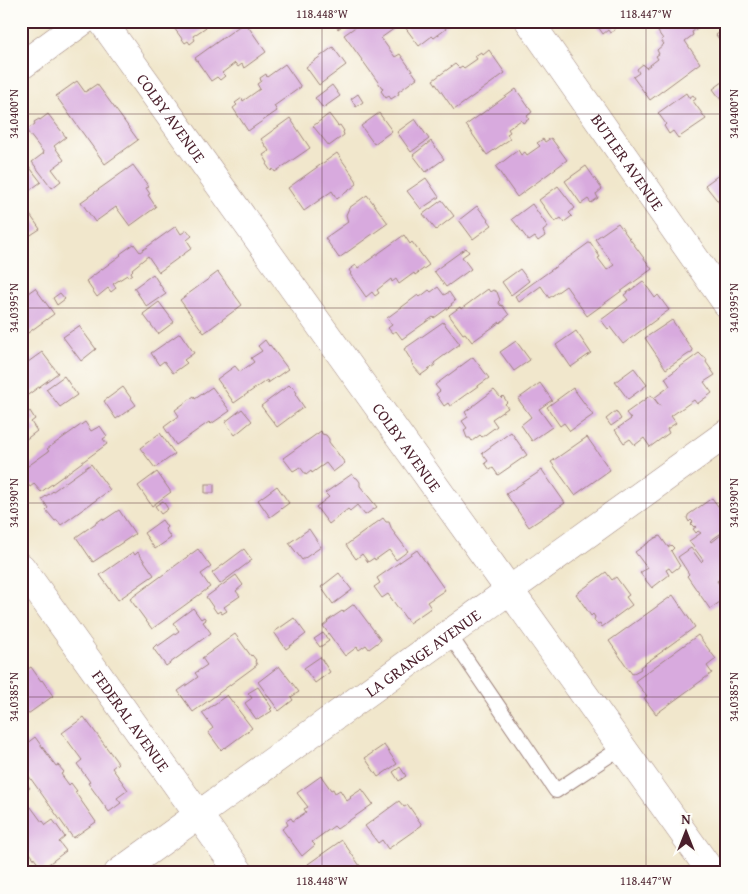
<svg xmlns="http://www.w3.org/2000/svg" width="748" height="894" font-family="'Gentium Book Plus',serif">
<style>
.building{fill:#d8aade}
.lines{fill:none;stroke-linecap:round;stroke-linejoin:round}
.lane-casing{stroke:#9e837c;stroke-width:16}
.street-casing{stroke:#9e837c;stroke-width:29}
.lane{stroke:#fff;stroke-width:14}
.street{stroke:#fff;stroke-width:28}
.ticks{fill:none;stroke:#4a1f2b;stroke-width:1;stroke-opacity:0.45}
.labels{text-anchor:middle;stroke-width:4;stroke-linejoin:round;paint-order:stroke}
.street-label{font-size:16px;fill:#4a1f2b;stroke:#fdfcf7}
.neatline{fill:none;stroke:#4a1f2b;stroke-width:2}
.ticks-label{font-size:12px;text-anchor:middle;fill:#4a1f2b}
</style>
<rect width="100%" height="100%" fill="#fdfcf7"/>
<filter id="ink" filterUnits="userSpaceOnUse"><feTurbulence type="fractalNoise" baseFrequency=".02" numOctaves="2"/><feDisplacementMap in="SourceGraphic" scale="10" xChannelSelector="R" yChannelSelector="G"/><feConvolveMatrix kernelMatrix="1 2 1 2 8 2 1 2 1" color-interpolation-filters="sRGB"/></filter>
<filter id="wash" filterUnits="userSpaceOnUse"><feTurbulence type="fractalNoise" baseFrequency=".0096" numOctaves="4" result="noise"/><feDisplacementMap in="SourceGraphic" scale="20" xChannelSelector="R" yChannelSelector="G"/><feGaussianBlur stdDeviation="1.12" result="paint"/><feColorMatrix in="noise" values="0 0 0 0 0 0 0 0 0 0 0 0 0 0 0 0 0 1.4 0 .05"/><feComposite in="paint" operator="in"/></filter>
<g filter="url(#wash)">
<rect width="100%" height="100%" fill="#f1e7cc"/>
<g id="blocks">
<!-- building -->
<g class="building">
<polygon points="169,21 215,21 193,36 195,40 190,44 188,41 185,43"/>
<polygon points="333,21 349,21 338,29"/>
<polygon points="364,21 453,21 445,27 446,29 434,38 432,36 419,46 402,23 381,38 395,57 400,54 417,78 398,92 399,94 391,99 389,96 386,98 381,91 383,89 344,35"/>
<polygon points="594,21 621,21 613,27 615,30 610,33 608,30 603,34"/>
<polygon points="672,21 707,21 692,32 693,35 685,41 700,63 650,100 633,77 639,73 637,69 643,64 646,68 658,59 656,56 659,54 657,50 664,44 661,40 663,39 658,32"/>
<polygon points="245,22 266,52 244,68 242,64 238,67 235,63 222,73 225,76 220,80 217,77 211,81 195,58"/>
<polygon points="727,27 727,50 716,35"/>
<polygon points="333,47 346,65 319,85 306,67"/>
<polygon points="489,50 505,73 454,110 433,80 455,64 459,68 462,66 464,68 477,59 475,56 481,52 483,55"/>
<polygon points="285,64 301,87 274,106 277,111 248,131 233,108 237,105 235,103 242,98 243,101 260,89 257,84 261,81 260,78 266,74 267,77"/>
<polygon points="727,79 727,108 713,89"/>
<polygon points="77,81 85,92 97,84 138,140 105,164 56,96"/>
<polygon points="332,85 340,96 323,108 315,98"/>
<polygon points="516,89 532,112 527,116 529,119 523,123 521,120 508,129 510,132 507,134 510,139 487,155 466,125"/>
<polygon points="686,93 689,98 693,95 696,99 693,101 706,119 678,138 673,131 669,134 664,126 666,124 658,113"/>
<polygon points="358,94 363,102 356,107 351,99"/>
<polygon points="379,113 392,131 374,144 361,126"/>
<polygon points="48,114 66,137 54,146 64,160 52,169 61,181 52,188 32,162 44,153 26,130 35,124 34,122 39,119 40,120"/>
<polygon points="329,114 338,126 340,125 344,131 343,132 344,135 329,146 313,126"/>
<polygon points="290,118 310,148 275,172 273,169 271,171 266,164 268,163 263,155 269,151 261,139"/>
<polygon points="415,119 429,139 411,152 397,132"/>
<polygon points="551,138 567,160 517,197 496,167 518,150 521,155 525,152 527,155 540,146 537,143 543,139 545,142"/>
<polygon points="431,141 444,159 426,172 413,155"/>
<polygon points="337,153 356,180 357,184 337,199 332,191 304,211 288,188"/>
<polygon points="21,156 41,182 23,195 21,193"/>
<polygon points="133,165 149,187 146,188 150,194 148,195 156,207 130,226 116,207 95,222 81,202"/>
<polygon points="586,166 602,189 596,194 598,198 591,203 588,199 581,204 565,181"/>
<polygon points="727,169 727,208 722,202 720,204 705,185"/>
<polygon points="426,178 439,197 421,209 407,191"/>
<polygon points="558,186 575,208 569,213 572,216 564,222 561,218 555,222 539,200"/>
<polygon points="367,195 388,223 339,258 325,238 348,222 346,215 349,208"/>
<polygon points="442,200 454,216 436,230 423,214"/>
<polygon points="532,204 548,227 543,231 545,236 538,241 535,237 529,241 512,219"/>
<polygon points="477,206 492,225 473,239 459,220"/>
<polygon points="28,212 40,229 23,240 21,237 21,216"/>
<polygon points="618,223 652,269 587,316 566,286 549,298 541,286 519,302 515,296 590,242 600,257 598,258 607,270 614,265 595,239"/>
<polygon points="176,226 181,234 187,230 192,236 187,240 192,248 159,272 148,256 132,269 133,270 131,272 132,274 128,277 127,275 113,284 116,288 111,292 108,288 97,297 86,281 121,255 120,254 134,244 140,252"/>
<polygon points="404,235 410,244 412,242 429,265 415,275 414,273 399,284 396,279 392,282 391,279 377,290 379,293 375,296 372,292 366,297 350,274 351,273 349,270 356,265 358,268"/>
<polygon points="466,248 469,252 462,257 471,269 446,287 434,271"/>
<polygon points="520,269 529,281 511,295 502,282"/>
<polygon points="218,272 242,305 204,333 180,300"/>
<polygon points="153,274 166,294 147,307 134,288"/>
<polygon points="643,281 655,298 658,295 669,310 623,344 610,327 608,329 601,320 628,300 624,295"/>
<polygon points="438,287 444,295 449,292 455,301 451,304 452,305 434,318 433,317 402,339 396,331 392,333 388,328 392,325 387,318 418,295 420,297 429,290 431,292"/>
<polygon points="35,288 54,314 21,338 21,298"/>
<polygon points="488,289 490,292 493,290 497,292 500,300 498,302 501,306 502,305 509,315 500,323 500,322 472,342 465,333 463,334 449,315 460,307 461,309"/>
<polygon points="60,293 65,299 57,305 53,298"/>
<polygon points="159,302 174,322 158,334 143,314"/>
<polygon points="672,320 693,351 666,369 645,338"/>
<polygon points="443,322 460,344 434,363 435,365 421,375 413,366 411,360 404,349"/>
<polygon points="79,326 96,349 81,361 63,337"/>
<polygon points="576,331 591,353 571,367 556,345"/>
<polygon points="180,333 194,353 184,360 187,363 173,373 164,361 159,365 151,353"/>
<polygon points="265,340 269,346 270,345 288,369 268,383 267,380 234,403 217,379 235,366 240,372 254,362 251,358 262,351 258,346"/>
<polygon points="516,341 530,360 514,371 500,352"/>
<polygon points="42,352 58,373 25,397 21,391 21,367"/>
<polygon points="699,353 703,357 705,357 707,360 706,362 715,375 704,382 712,393 697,404 694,400 671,416 676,423 667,429 669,433 650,447 644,438 635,445 630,439 624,443 615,430 631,419 626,413 651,395 660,406 654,398 670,386 665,378"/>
<polygon points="473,357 489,378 450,406 448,403 444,406 436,394 440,391 435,385"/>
<polygon points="634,368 647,385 628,399 615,382"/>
<polygon points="64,376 77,395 60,407 46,389"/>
<polygon points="540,383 552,400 539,409 552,427 532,441 521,425 531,417 518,399"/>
<polygon points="289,385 291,387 292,386 297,393 295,394 304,407 277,427 261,406"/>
<polygon points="123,387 136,405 116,419 104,401"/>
<polygon points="212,387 230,411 211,424 209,422 176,445 164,427 179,416 175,410 194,396 195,399"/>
<polygon points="573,388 593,415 570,431 564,423 560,426 547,407"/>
<polygon points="494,390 501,398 503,396 507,402 505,404 508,408 492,419 497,426 482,437 480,435 472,441 470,438 467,438 464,430 467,428 462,421 468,417 465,412"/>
<polygon points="242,409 252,421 235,435 225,422"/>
<polygon points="21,410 25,415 30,411 35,419 31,422 37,431 21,443"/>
<polygon points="616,411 621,419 611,426 606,419"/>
<polygon points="85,422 91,431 100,426 107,436 103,439 107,444 41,492 34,484 30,487 21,475 21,471 49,451 47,449"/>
<polygon points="321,431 322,434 326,435 329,439 329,442 345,463 333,472 326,463 312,473 311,471 306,475 300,467 293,471 283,458"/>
<polygon points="511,432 527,455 498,475 493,468 490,470 485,463 488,461 482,453"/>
<polygon points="160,433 175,454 155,468 140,448"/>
<polygon points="587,437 610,470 575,495 551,462"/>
<polygon points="91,464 110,490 61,525 57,520 55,521 46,510 48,508 42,499"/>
<polygon points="542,470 565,503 529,527 506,494"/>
<polygon points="157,472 171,492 152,506 138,486"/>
<polygon points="352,474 354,477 357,478 360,482 360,486 377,507 365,515 357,505 350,511 348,509 329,524 316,507 329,497 325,493"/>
<rect x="205" y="484" width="9" height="9"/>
<polygon points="277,486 289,503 270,517 258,500"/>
<polygon points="712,498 727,518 727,529 710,541 712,542 721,535 727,543 727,573 717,581 727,595 727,597 710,609 687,576 689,574 678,557 691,548 701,562 703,560 689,541 701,533 698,531 696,533 693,529 696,527 695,526 694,527 691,524 693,522 691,520 689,522 687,518 688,516 688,515"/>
<polygon points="163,501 168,509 161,514 155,506"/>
<polygon points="119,510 135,534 93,562 76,537 103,518 104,520"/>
<polygon points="383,518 386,522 389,522 392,530 408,551 396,560 389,550 375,560 374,558 368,562 362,554 356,559 346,545"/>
<polygon points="162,520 167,527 165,529 171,538 155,549 144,533"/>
<polygon points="309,529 321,547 302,560 289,543"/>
<polygon points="660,536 668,547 671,545 674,548 671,551 680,566 672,572 669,568 666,570 669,575 652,588 640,573 647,568 635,552 655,538"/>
<polygon points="198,549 211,567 201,574 210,587 152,629 130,599"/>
<polygon points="244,549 252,560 220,584 212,573"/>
<polygon points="417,550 445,590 427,602 431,608 409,623 388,594 382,598 374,587 380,583 377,578"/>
<polygon points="133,552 135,555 138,552 154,575 118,600 100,575"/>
<polygon points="606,572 612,580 616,577 629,595 626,597 632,605 602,627 600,623 598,624 595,622 594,620 595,617 593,614 591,616 576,594"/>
<polygon points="339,573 352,590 333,604 321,587"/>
<polygon points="236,575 243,585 236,591 240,596 224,607 227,611 222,614 220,611 217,613 206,597"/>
<polygon points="673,595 695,627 662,651 663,651 640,667 641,669 632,674 609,641"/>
<polygon points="354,604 381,640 369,649 366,645 359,650 357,647 345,656 323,626 328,622 327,621 342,611 343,612"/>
<polygon points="193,608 201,619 204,617 206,620 203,622 211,633 166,666 153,648 157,644 158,646 179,631 173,623"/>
<polygon points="294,618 306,634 286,649 274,632"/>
<polygon points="323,633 329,641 320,647 314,639"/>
<polygon points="235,634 251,656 252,655 256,660 255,661 257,665 193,712 178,691 198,677 195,673 207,665 202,658"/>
<polygon points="698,635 716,659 707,666 712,673 656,714 644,698 647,696 635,681"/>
<polygon points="320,657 330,672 315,683 304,668"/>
<polygon points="279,666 299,692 291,697 293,700 279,711 258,682"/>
<polygon points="31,667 41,681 42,680 53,696 21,719 21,673"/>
<polygon points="258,687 272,708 270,709 272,711 259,719 258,718 256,719 245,703 252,698 248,693"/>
<polygon points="227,695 252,728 225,748 224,747 221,750 208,732 213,728 202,713"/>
<polygon points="84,717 118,763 112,768 128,790 117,798 121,803 109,812 88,783 90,782 77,764 82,760 62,733"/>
<polygon points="35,737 56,766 58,765 64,772 61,774 69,785 71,783 77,791 75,792 96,822 73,838 21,765 21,744 25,741 26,744"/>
<polygon points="384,745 397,764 378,777 365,758"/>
<polygon points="400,767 406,776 399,781 393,772"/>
<polygon points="321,776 331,790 333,789 335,793 340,790 347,801 351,798 350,797 362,789 373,804 337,829 334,826 312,842 315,845 302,856 282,829 288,825 286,821 291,818 293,821 306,812 304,809 308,807 297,793"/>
<polygon points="21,777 30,788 21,795"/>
<polygon points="399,801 404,807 408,805 422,825 388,849 382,840 378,843 365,826"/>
<polygon points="31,807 42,822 43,821 46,825 53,820 65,837 59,842 66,851 42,869 21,841 21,815"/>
<polygon points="342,840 360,866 350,873 313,873 308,864"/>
</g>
</g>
</g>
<g filter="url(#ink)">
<use href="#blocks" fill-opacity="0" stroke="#9e837c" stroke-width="1"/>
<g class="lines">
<defs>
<polyline id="lane" points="449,634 556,791 622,747"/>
<g id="street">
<path id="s1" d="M102 21 712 873"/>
<path id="s2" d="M529 21 727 304"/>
<polyline points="21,66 83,21"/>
<path id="s3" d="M21 567 240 873"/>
<path id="s4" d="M118 873 727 433"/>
</g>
</defs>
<!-- lane casing -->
<use href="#lane" class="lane-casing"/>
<!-- street casing -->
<use href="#street" class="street-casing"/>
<!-- lane -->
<use href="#lane" class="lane"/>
<!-- street -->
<use href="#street" class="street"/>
</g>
</g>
<!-- ticks -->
<path class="ticks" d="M322 21V873M646 21V873M21 114H727M21 308H727M21 503H727M21 697H727"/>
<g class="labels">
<!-- street labels -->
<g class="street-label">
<text dy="6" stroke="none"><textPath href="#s1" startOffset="119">COLBY AVENUE</textPath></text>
<text dy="6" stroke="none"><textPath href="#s2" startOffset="172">BUTLER AVENUE</textPath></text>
<text dy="6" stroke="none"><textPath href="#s1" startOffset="524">COLBY AVENUE</textPath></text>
<text dy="6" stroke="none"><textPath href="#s4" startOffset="376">LA GRANGE AVENUE</textPath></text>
<text dy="6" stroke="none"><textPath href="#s3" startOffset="189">FEDERAL AVENUE</textPath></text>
</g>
</g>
<!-- margin -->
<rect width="748" height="894" fill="none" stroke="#fdfcf7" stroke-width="55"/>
<!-- north arrow -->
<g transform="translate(686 832)" stroke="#fdfcf7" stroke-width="4" paint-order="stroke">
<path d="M0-4L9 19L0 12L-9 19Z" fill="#4a1f2b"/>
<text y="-8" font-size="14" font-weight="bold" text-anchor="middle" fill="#4a1f2b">N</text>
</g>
<rect x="28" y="28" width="692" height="838" class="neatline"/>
<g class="ticks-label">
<text x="322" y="18">118.448°W</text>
<text x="646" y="18">118.447°W</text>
<text transform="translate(14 114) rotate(-90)" y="4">34.0400°N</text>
<text transform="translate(734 114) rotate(-90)" y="4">34.0400°N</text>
<text transform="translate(14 308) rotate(-90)" y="4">34.0395°N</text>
<text transform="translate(734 308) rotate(-90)" y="4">34.0395°N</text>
<text transform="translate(14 503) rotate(-90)" y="4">34.0390°N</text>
<text transform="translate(734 503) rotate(-90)" y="4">34.0390°N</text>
<text transform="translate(14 697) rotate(-90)" y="4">34.0385°N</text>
<text transform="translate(734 697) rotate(-90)" y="4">34.0385°N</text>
<text x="322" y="885">118.448°W</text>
<text x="646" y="885">118.447°W</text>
</g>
</svg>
